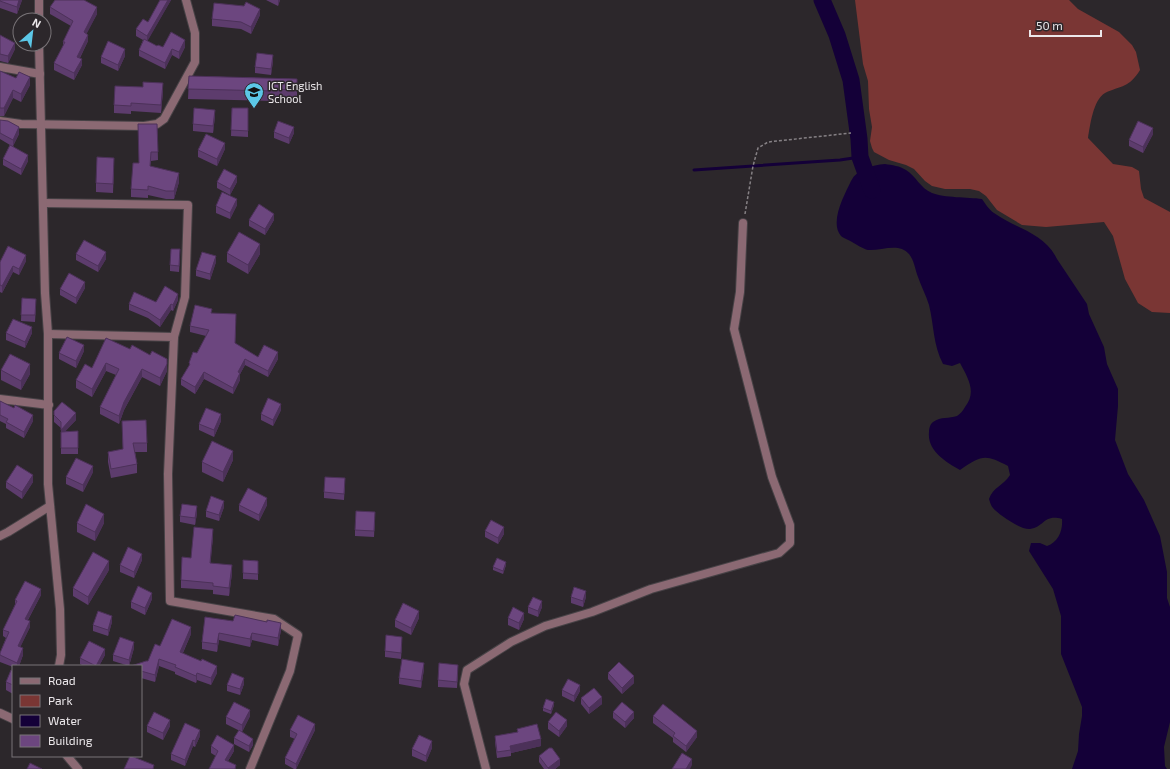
<svg xmlns="http://www.w3.org/2000/svg" width="1170" height="769" font-family="'Exo 2',sans-serif">
<style>
.green{fill:#7a3634}
.water{fill:#140038}
.lines{fill:none;stroke-linecap:round;stroke-linejoin:round}
.stream{stroke:#140038;stroke-width:3}
.river{stroke:#140038;stroke-width:17}
.minor-casing{stroke:#474246;stroke-width:10}
.tertiary-casing{stroke:#474246;stroke-width:10}
.path{stroke:#868185;stroke-width:1.5;stroke-dasharray:3 2;stroke-linecap:butt}
.minor{stroke:#8b6973;stroke-width:8}
.tertiary{stroke:#8b6973;stroke-width:8}
.wall{fill:#5d3c6d}
.shaded-wall{fill:#4c3159}
.building{fill:#6c467f;stroke:#4c3159}
.labels{text-anchor:middle;stroke-width:3;stroke-linejoin:round;paint-order:stroke}
.poi-label{font-size:11px;fill:#ece8eb;stroke:#2c272b;text-anchor:start}
</style>
<rect width="100%" height="100%" fill="#2c272b"/>
<!-- green -->
<path class="green" d="M855 0H1069L1078 9 1119 32 1132 45 1136 52 1140 70C1129 88 1122 85 1105 93 1093 100 1090 126 1088 138L1113 164 1132 167 1139 171 1141 189 1144 198 1170 212V313L1152 312 1138 303 1125 279 1113 236 1104 222 1046 227 1022 225 997 210 986 196 979 191 970 189H945L932 186 925 181 914 169 906 165 889 160 874 152 872 148 870 141 872 127 869 109 868 81 863 64Z"/>
<!-- water -->
<path class="water" d="M885 164C892 165 900 166 906 170 916 176 920 188 932 193 944 198 968 197 982 199 985 203 989 210 994 213 1016 229 1044 232 1057 259L1087 304 1089 314 1104 347 1107 364 1118 389V406L1115 440 1128 474 1144 500 1160 536 1167 572V598L1170 607V722L1164 747 1165 766 1167 769H1072L1078 751 1079 734 1082 716V707L1061 654V616L1053 589 1029 551 1031 543H1040L1047 546C1058 542 1063 531 1062 519 1043 514 1045 527 1030 529 1021 530 999 515 993 508 991 506 990 502 989 499 993 487 1003 486 1010 475L1008 466C985 454 982 455 960 470 946 462 927 451 929 432 929 429 930 424 933 422 941 416 949 419 957 416 960 414 963 411 965 407 977 392 968 378 960 363L952 366 943 364C933 345 934 325 929 305 926 295 921 286 918 277 915 269 914 260 909 254 899 242 881 251 868 250 863 249 856 244 852 242 849 240 843 238 841 236 829 222 845 194 851 181 857 169 872 165 885 164Z"/>
<g class="lines">
<!-- stream -->
<polyline class="stream" points="694,170 840,160 860,157"/>
<!-- river -->
<polyline class="river" points="822,0 837,35 851,80 859,139 860,157 872,190"/>
<defs>
<g id="minor">
<polyline points="0,67 40,74"/>
<polyline points="0,121 21,124 144,126 157,124 164,119 195,62 195,33 186,0"/>
<polyline points="43,203 188,205 185,297 174,337"/>
<polyline points="48,334 174,337 168,474 170,601 274,619 298,635 290,671 250,769"/>
<polyline points="0,399 49,405"/>
<polyline points="0,536 8,532 50,506"/>
<polyline points="0,713 13,719"/>
<polyline points="486,769 464,684 467,670 511,642 545,626 592,612 651,589 779,553 790,543 790,525 772,477 734,329 740,292 743,223"/>
</g>
<g id="tertiary">
<polyline points="39,0 39,20"/>
<polyline points="39,44 45,293 48,334 48,484 60,609 61,655 59,666"/>
<polyline points="67,756 78,769"/>
</g>
</defs>
<!-- minor casing -->
<use href="#minor" class="minor-casing"/>
<!-- tertiary casing -->
<use href="#tertiary" class="tertiary-casing"/>
<!-- path -->
<polyline class="path" points="745,214 753,166 758,148 768,142 851,133"/>
<!-- minor -->
<use href="#minor" class="minor"/>
<!-- tertiary -->
<use href="#tertiary" class="tertiary"/>
</g>
<!-- wall -->
<g class="wall">
<polygon points="0,0 22,0 17,14 0,8"/>
<polygon points="159,0 171,0 147,41 157,46 163,47 185,47 179,59 172,55 165,69 139,56 139,50 143,40 136,36 136,29 148,22 160,0"/>
<polygon points="266,0 280,0 278,6"/>
<polygon points="50,7 97,14 86,34 88,41 80,58 82,65 74,80 54,70 54,63 63,46 63,42 71,26 50,14"/>
<polygon points="260,15 251,34 241,29 212,26 212,19"/>
<polygon points="0,35 15,49 8,63 0,61"/>
<polygon points="125,56 118,71 101,63 101,57"/>
<polygon points="273,61 271,75 255,73 255,67"/>
<polygon points="0,71 30,85 21,102 13,98 4,116 0,116"/>
<polygon points="189,76 297,79 297,99 273,98 273,101 188,99"/>
<polygon points="163,91 161,113 131,111 131,114 114,113 114,105"/>
<polygon points="232,108 248,108 248,137 231,136"/>
<polygon points="215,116 213,133 193,131 193,124"/>
<polygon points="0,120 19,134 13,146 28,161 21,175 3,165 3,159 10,145 0,139"/>
<polygon points="157,124 158,160 151,161 150,166 179,182 174,199 166,199 148,195 148,198 131,197 131,189 139,163"/>
<polygon points="274,132 294,133 289,144 274,138"/>
<polygon points="1153,134 1143,153 1129,146 1129,140"/>
<polygon points="225,149 217,166 198,157 198,150"/>
<polygon points="114,167 113,193 96,192 96,183"/>
<polygon points="217,182 237,182 230,195 217,188"/>
<polygon points="237,205 230,219 216,213 216,206"/>
<polygon points="249,220 274,220 265,235 249,226"/>
<polygon points="227,253 260,254 248,274 227,262"/>
<polygon points="76,254 106,259 98,272 76,260"/>
<polygon points="180,256 179,272 170,271 170,265"/>
<polygon points="26,261 19,275 13,272 2,293 0,292 0,262"/>
<polygon points="216,262 210,280 196,276 196,270"/>
<polygon points="85,288 76,304 60,295 60,289"/>
<polygon points="22,298 36,305 35,322 21,321"/>
<polygon points="178,300 173,311 171,310 160,327 148,318 129,310 129,304"/>
<polygon points="212,313 236,321 235,344 258,357 278,359 268,377 245,365 240,374 240,380 233,394 204,379 195,394 181,385 181,379 189,366 189,363 197,353 206,336 190,332 190,326"/>
<polygon points="6,333 32,333 25,348 6,340"/>
<polygon points="106,338 167,371 160,386 142,377 124,410 119,424 100,414 100,407 116,375 106,371 92,397 76,388 76,380 92,368"/>
<polygon points="84,351 76,368 59,359 59,353"/>
<polygon points="1,370 30,374 21,390 1,380"/>
<polygon points="0,401 33,421 24,438 6,428 6,424 0,421"/>
<polygon points="281,410 273,426 261,420 261,414"/>
<polygon points="54,411 76,420 65,431 78,431 78,454 61,454 61,428 54,422"/>
<polygon points="122,421 147,443 147,452 135,452 137,464 137,473 111,478 108,462 108,452 123,449"/>
<polygon points="221,421 214,437 199,430 199,424"/>
<polygon points="233,460 223,482 202,472 202,462"/>
<polygon points="93,472 83,492 66,484 66,477"/>
<polygon points="6,482 33,482 22,499 6,488"/>
<polygon points="345,485 344,500 324,498 324,492"/>
<polygon points="239,505 267,505 259,521 239,511"/>
<polygon points="224,507 219,521 206,517 206,511"/>
<polygon points="197,513 195,525 180,522 180,516"/>
<polygon points="375,518 374,537 355,536 355,530"/>
<polygon points="77,523 104,523 95,541 77,532"/>
<polygon points="485,531 504,534 498,544 485,537"/>
<polygon points="213,537 210,563 232,573 229,596 213,594 213,590 181,588 181,580 191,558"/>
<polygon points="142,560 134,578 120,572 120,565"/>
<polygon points="243,560 258,561 258,580 243,579"/>
<polygon points="506,565 503,574 493,570 493,567"/>
<polygon points="109,570 88,605 73,596 73,588"/>
<polygon points="41,595 28,620 30,627 20,647 23,655 19,666 13,666 13,667 0,662 0,653 6,638 3,636 3,630 15,605 15,600"/>
<polygon points="571,597 586,597 583,607 571,603"/>
<polygon points="152,599 145,615 131,608 131,602"/>
<polygon points="528,607 542,607 538,617 528,613"/>
<polygon points="205,617 281,630 278,646 252,640 250,647 219,640 217,652 202,649 202,642"/>
<polygon points="419,618 411,635 395,627 395,620"/>
<polygon points="508,618 524,619 519,630 508,625"/>
<polygon points="112,622 108,636 93,631 93,625"/>
<polygon points="191,634 183,653 217,673 211,685 197,680 196,683 175,674 175,672 159,666 155,682 141,678 141,666 148,661 160,646"/>
<polygon points="402,643 401,659 385,657 385,651"/>
<polygon points="134,648 129,666 113,661 113,655"/>
<polygon points="105,655 99,666 84,666 80,664 80,658"/>
<polygon points="424,669 421,688 399,684 399,678"/>
<polygon points="13,671 13,694 6,690 6,682"/>
<polygon points="458,671 457,688 438,687 438,680"/>
<polygon points="608,673 634,683 622,694 608,679"/>
<polygon points="244,684 240,695 227,691 227,685"/>
<polygon points="562,690 580,691 574,702 562,696"/>
<polygon points="581,698 602,704 589,714 581,704"/>
<polygon points="554,705 551,714 543,711 543,708"/>
<polygon points="613,712 634,718 625,728 613,718"/>
<polygon points="250,716 242,732 226,724 226,717"/>
<polygon points="653,716 697,737 686,752 673,742 673,738 653,723"/>
<polygon points="548,722 567,726 559,737 548,729"/>
<polygon points="147,726 170,726 163,740 147,732"/>
<polygon points="517,729 541,746 511,753 511,756 497,758 495,742 495,736 517,732"/>
<polygon points="290,730 315,730 296,769 294,769 285,764 285,758 295,739 290,737"/>
<polygon points="200,736 195,747 193,746 185,766 171,760 171,754"/>
<polygon points="234,738 253,745 249,752 234,744"/>
<polygon points="211,746 234,751 228,761 236,769 211,753"/>
<polygon points="432,748 426,762 412,756 412,749"/>
<polygon points="539,756 560,765 555,769 544,769 539,762"/>
</g>
<!-- shaded-wall -->
<g class="shaded-wall">
<polygon points="19,0 22,0 17,14 17,7"/>
<polygon points="168,0 171,0 147,42 147,36"/>
<polygon points="278,0 280,0 278,6"/>
<polygon points="97,7 97,14 84,39 84,32"/>
<polygon points="260,9 260,15 251,34 251,27"/>
<polygon points="88,35 88,41 77,63 77,57"/>
<polygon points="185,40 185,47 179,59 179,52"/>
<polygon points="15,43 15,49 8,63 8,56"/>
<polygon points="125,49 125,56 118,71 118,65"/>
<polygon points="172,49 172,55 165,69 165,63"/>
<polygon points="273,55 273,61 271,75 271,69"/>
<polygon points="82,59 82,65 74,80 74,73"/>
<polygon points="30,77 30,85 21,102 21,94"/>
<polygon points="163,83 163,91 161,113 161,105"/>
<polygon points="13,90 13,98 4,116 4,108"/>
<polygon points="215,110 215,116 213,133 213,126"/>
<polygon points="19,127 19,134 13,146 13,140"/>
<polygon points="294,127 294,133 289,144 289,138"/>
<polygon points="1153,128 1153,134 1143,153 1143,147"/>
<polygon points="225,143 225,149 217,166 217,159"/>
<polygon points="28,155 28,161 21,175 21,169"/>
<polygon points="179,173 179,182 174,199 174,191"/>
<polygon points="237,176 237,182 230,195 230,189"/>
<polygon points="237,199 237,205 230,219 230,213"/>
<polygon points="274,214 274,220 265,235 265,229"/>
<polygon points="260,244 260,254 248,274 248,265"/>
<polygon points="106,252 106,259 98,272 98,266"/>
<polygon points="26,255 26,261 19,275 19,269"/>
<polygon points="216,256 216,262 210,280 210,274"/>
<polygon points="13,266 13,272 2,293 2,286"/>
<polygon points="85,282 85,288 76,304 76,298"/>
<polygon points="178,294 178,300 173,311 173,305"/>
<polygon points="171,304 171,310 160,327 160,320"/>
<polygon points="32,327 32,333 25,348 25,342"/>
<polygon points="84,345 84,351 76,368 76,361"/>
<polygon points="278,352 278,359 268,377 268,371"/>
<polygon points="167,359 167,371 160,386 160,378"/>
<polygon points="245,359 245,365 240,374 240,380 233,394 233,388 238,372"/>
<polygon points="106,363 106,371 92,397 92,389"/>
<polygon points="30,364 30,374 21,390 21,381"/>
<polygon points="142,369 142,377 124,410 119,424 119,416 124,402"/>
<polygon points="204,372 204,379 195,394 195,387"/>
<polygon points="281,404 281,410 273,426 273,420"/>
<polygon points="76,413 76,420 61,436 61,430"/>
<polygon points="221,414 221,421 214,437 214,430"/>
<polygon points="33,415 33,421 24,438 24,432"/>
<polygon points="233,451 233,460 223,482 223,472"/>
<polygon points="93,466 93,472 83,492 83,485"/>
<polygon points="33,475 33,482 22,499 22,492"/>
<polygon points="267,498 267,505 259,521 259,515"/>
<polygon points="224,501 224,507 219,521 219,515"/>
<polygon points="197,506 197,513 195,525 195,518"/>
<polygon points="104,514 104,523 95,541 95,532"/>
<polygon points="504,527 504,534 498,544 498,538"/>
<polygon points="213,529 213,537 210,570 210,563"/>
<polygon points="142,554 142,560 134,578 134,572"/>
<polygon points="109,561 109,570 88,605 88,597"/>
<polygon points="506,562 506,565 503,574 503,571"/>
<polygon points="232,565 232,573 229,596 229,588"/>
<polygon points="41,589 41,595 25,625 25,619"/>
<polygon points="586,591 586,597 583,607 583,601"/>
<polygon points="152,593 152,599 145,615 145,608"/>
<polygon points="542,601 542,607 538,617 538,611"/>
<polygon points="419,611 419,618 411,635 411,628"/>
<polygon points="524,613 524,619 519,630 519,623"/>
<polygon points="112,616 112,622 108,636 108,630"/>
<polygon points="30,621 30,627 18,652 18,646"/>
<polygon points="281,623 281,630 278,646 278,638"/>
<polygon points="191,627 191,634 180,659 180,652"/>
<polygon points="219,633 219,640 217,652 217,644"/>
<polygon points="252,633 252,640 250,647 250,639"/>
<polygon points="134,642 134,648 129,666 129,660"/>
<polygon points="23,648 23,655 19,666 17,666 17,663"/>
<polygon points="105,649 105,655 99,666 96,666"/>
<polygon points="159,659 159,666 155,682 155,675"/>
<polygon points="424,663 424,669 421,688 421,681"/>
<polygon points="217,666 217,673 211,685 211,678"/>
<polygon points="197,673 197,680 196,683 196,676"/>
<polygon points="634,676 634,683 622,694 622,688"/>
<polygon points="244,678 244,684 240,695 240,689"/>
<polygon points="580,685 580,691 574,702 574,696"/>
<polygon points="602,697 602,704 589,714 589,708"/>
<polygon points="554,702 554,705 551,714 551,711"/>
<polygon points="250,710 250,716 242,732 242,725"/>
<polygon points="634,712 634,718 625,728 625,722"/>
<polygon points="170,720 170,726 163,740 163,733"/>
<polygon points="567,720 567,726 559,737 559,731"/>
<polygon points="315,724 315,730 296,769 296,764"/>
<polygon points="200,730 200,736 195,747 195,741"/>
<polygon points="697,731 697,737 686,752 686,746"/>
<polygon points="253,739 253,745 249,752 249,746"/>
<polygon points="541,739 541,746 511,753 510,746"/>
<polygon points="193,740 193,746 185,766 185,760"/>
<polygon points="432,741 432,748 426,762 426,756"/>
<polygon points="234,745 234,751 225,766 225,760"/>
<polygon points="560,759 560,765 555,769 548,769 548,768"/>
<polygon points="692,759 692,765 690,769 686,769"/>
</g>
<!-- building -->
<g class="building">
<polygon points="0,0 19,0 17,7 0,1"/>
<polygon points="55,0 84,0 97,7 84,32 88,35 77,57 82,59 74,73 54,63 65,42 63,42 73,21 50,7"/>
<polygon points="160,0 168,0 147,36 136,29 143,19 148,22"/>
<polygon points="246,2 260,9 251,27 241,22 212,19 214,3 244,6"/>
<polygon points="171,32 185,40 179,52 172,49 165,63 139,50 144,39 157,46 158,45 163,47"/>
<polygon points="0,35 15,43 8,56 0,54"/>
<polygon points="108,41 125,49 118,65 101,57"/>
<polygon points="257,53 273,55 271,69 255,67"/>
<polygon points="0,71 16,78 19,72 30,77 21,94 13,90 4,108 0,108"/>
<polygon points="189,76 297,79 297,90 273,89 273,91 188,89"/>
<polygon points="143,82 163,83 161,105 131,103 131,106 114,105 115,86 143,87"/>
<polygon points="194,108 215,110 213,126 193,124"/>
<polygon points="232,108 248,108 248,131 231,130"/>
<polygon points="0,120 8,121 19,127 13,140 0,133"/>
<polygon points="278,121 294,127 289,138 274,132"/>
<polygon points="1138,121 1153,128 1143,147 1129,140"/>
<polygon points="138,124 157,124 158,152 151,152 150,166 179,173 174,191 166,191 148,186 148,190 131,189 133,163 139,163"/>
<polygon points="206,134 225,143 217,159 198,150"/>
<polygon points="10,145 28,155 21,169 3,159"/>
<polygon points="97,157 114,158 113,184 96,183"/>
<polygon points="224,169 237,176 230,189 217,182"/>
<polygon points="222,192 237,199 230,213 216,206"/>
<polygon points="259,204 274,214 265,229 249,220"/>
<polygon points="239,232 260,244 248,265 227,253"/>
<polygon points="84,240 106,252 98,266 76,254"/>
<polygon points="8,246 26,255 19,269 13,266 2,286 0,285 0,262"/>
<polygon points="171,249 180,249 179,266 170,265"/>
<polygon points="202,252 216,256 210,274 196,270"/>
<polygon points="69,273 85,282 76,298 60,289"/>
<polygon points="165,286 178,294 173,305 171,304 160,320 148,312 129,304 134,292 156,302"/>
<polygon points="22,298 36,299 35,315 21,315"/>
<polygon points="195,305 212,309 211,313 236,314 235,343 258,357 264,345 278,352 268,371 245,359 238,372 240,373 233,388 204,372 195,387 181,379 190,364 189,363 193,352 197,353 209,330 190,326"/>
<polygon points="13,319 32,327 25,342 6,333"/>
<polygon points="67,337 84,345 76,361 59,353"/>
<polygon points="106,338 130,349 132,345 150,355 152,351 167,359 167,364 160,378 142,369 124,402 119,416 100,407 119,369 106,363 92,389 76,380 85,364 92,368"/>
<polygon points="10,354 30,364 21,381 1,370"/>
<polygon points="268,398 281,404 273,420 261,414"/>
<polygon points="0,401 14,408 15,405 33,415 24,432 6,422 8,419 0,415"/>
<polygon points="62,402 76,413 61,430 61,422 54,415 54,411"/>
<polygon points="206,408 221,414 214,430 199,424"/>
<polygon points="146,420 147,443 133,443 137,464 111,469 108,452 123,449 122,421"/>
<polygon points="78,431 78,448 61,448 61,432"/>
<polygon points="212,441 233,451 223,472 202,462"/>
<polygon points="76,458 93,466 83,485 66,477"/>
<polygon points="17,465 33,475 22,492 6,482"/>
<polygon points="325,477 345,478 344,494 324,492"/>
<polygon points="248,488 267,498 259,515 239,505"/>
<polygon points="211,496 224,501 219,515 206,511"/>
<polygon points="86,504 104,514 95,532 77,523"/>
<polygon points="182,504 197,506 195,518 180,516"/>
<polygon points="356,511 375,512 374,531 355,530"/>
<polygon points="491,520 504,527 498,538 485,531"/>
<polygon points="194,527 213,529 210,563 232,565 229,588 213,586 213,583 181,580 182,557 191,558"/>
<polygon points="128,547 142,554 134,572 120,565"/>
<polygon points="93,552 109,561 88,597 73,588"/>
<polygon points="497,558 506,562 503,571 493,567"/>
<polygon points="243,560 258,561 258,574 243,573"/>
<polygon points="25,581 41,589 25,619 30,621 18,646 23,648 17,663 0,655 0,653 9,632 3,630 17,601 15,600"/>
<polygon points="138,586 152,593 145,608 131,602"/>
<polygon points="574,587 586,591 583,601 571,597"/>
<polygon points="533,597 542,601 538,611 528,607"/>
<polygon points="403,603 419,611 411,628 395,620"/>
<polygon points="513,607 524,613 519,623 508,618"/>
<polygon points="98,611 112,616 108,630 93,625"/>
<polygon points="235,615 267,622 267,620 281,623 278,638 252,633 250,639 219,633 217,644 202,642 205,617 233,621"/>
<polygon points="172,619 191,627 180,652 201,661 202,659 217,666 211,678 197,673 196,676 175,667 176,665 159,659 155,675 141,671 141,666 131,666 146,661 148,661 155,644 160,646"/>
<polygon points="386,635 402,637 401,653 385,651"/>
<polygon points="120,637 134,642 129,660 113,655"/>
<polygon points="89,641 105,649 96,666 80,658"/>
<polygon points="402,659 424,663 421,681 399,678"/>
<polygon points="619,662 634,676 622,688 608,673"/>
<polygon points="439,663 458,665 457,682 438,680"/>
<polygon points="11,670 13,671 13,685 6,682"/>
<polygon points="232,673 244,678 240,689 227,685"/>
<polygon points="568,679 580,685 574,696 562,690"/>
<polygon points="594,688 602,697 589,708 581,698"/>
<polygon points="546,699 554,702 551,711 543,708"/>
<polygon points="234,702 250,710 242,725 226,717"/>
<polygon points="622,702 634,712 625,722 613,712"/>
<polygon points="663,704 697,731 686,746 673,736 675,733 653,716"/>
<polygon points="154,712 170,720 163,733 147,726"/>
<polygon points="556,712 567,720 559,731 548,722"/>
<polygon points="298,715 315,724 296,764 285,758 297,734 290,730"/>
<polygon points="185,723 200,730 195,741 193,740 185,760 171,754"/>
<polygon points="537,724 541,739 510,746 511,750 497,752 495,736 518,732 517,729"/>
<polygon points="239,730 253,739 249,746 234,738"/>
<polygon points="217,735 234,745 225,760 236,765 235,769 209,769 218,751 211,746"/>
<polygon points="419,735 432,741 426,756 412,749"/>
<polygon points="549,748 552,748 560,759 548,768 539,756"/>
<polygon points="682,753 692,759 686,769 672,769"/>
<polygon points="130,756 131,756 154,765 153,769 124,769"/>
<polygon points="30,763 42,769 27,769"/>
</g>
<!-- icons -->
<defs>
<symbol id="school-pin" viewBox="-11 -11 22 30"><path d="M0 17L-7.5 6A9.5 9.5 0 1 1 7.5 6Z" fill="#5cc7e7" stroke="#2c272b"/><path d="M0-5L7-2L0 1L-7-2ZM-4 1L0 2.5L4 1V4Q0 6-4 4Z" fill="#111"/></symbol>
</defs>
<g fill-rule="evenodd">
<use href="#school-pin" x="243" y="81" width="22" height="30"/>
</g>
<g class="labels">
<!-- poi labels -->
<g class="poi-label">
<text x="268" y="90">ICT English<tspan x="268" dy="13">School</tspan></text>
</g>
</g>
<!-- legend -->
<rect x="12" y="665" width="130" height="92" fill="#2c272b" stroke="#797478"/>
<rect x="20" y="678" width="20" height="6" fill="#8b6973" stroke="#797478"/>
<text x="48" y="685" font-size="12" fill="#ece8eb">Road</text>
<rect x="20" y="695" width="20" height="12" fill="#7a3634" stroke="#797478"/>
<text x="48" y="705" font-size="12" fill="#ece8eb">Park</text>
<rect x="20" y="715" width="20" height="12" fill="#140038" stroke="#797478"/>
<text x="48" y="725" font-size="12" fill="#ece8eb">Water</text>
<rect x="20" y="735" width="20" height="12" fill="#6c467f" stroke="#797478"/>
<text x="48" y="745" font-size="12" fill="#ece8eb">Building</text>
<!-- north arrow -->
<g transform="translate(32 32) rotate(28)"><circle r="19" fill="#2c272b" stroke="#797478"/>
<path d="M0-3L7 15L0 10L-7 15Z" fill="#5cc7e7"/>
<text y="-6" font-size="11" font-weight="bold" text-anchor="middle" fill="#ece8eb">N</text>
</g>
<!-- scale -->
<path d="M1030 30v6h71v-6" fill="none" stroke="#ece8eb" stroke-width="2"/>
<text x="1036" y="30" font-size="12" fill="#ece8eb" stroke="#2c272b" stroke-width="3" paint-order="stroke">50 m</text>
</svg>
